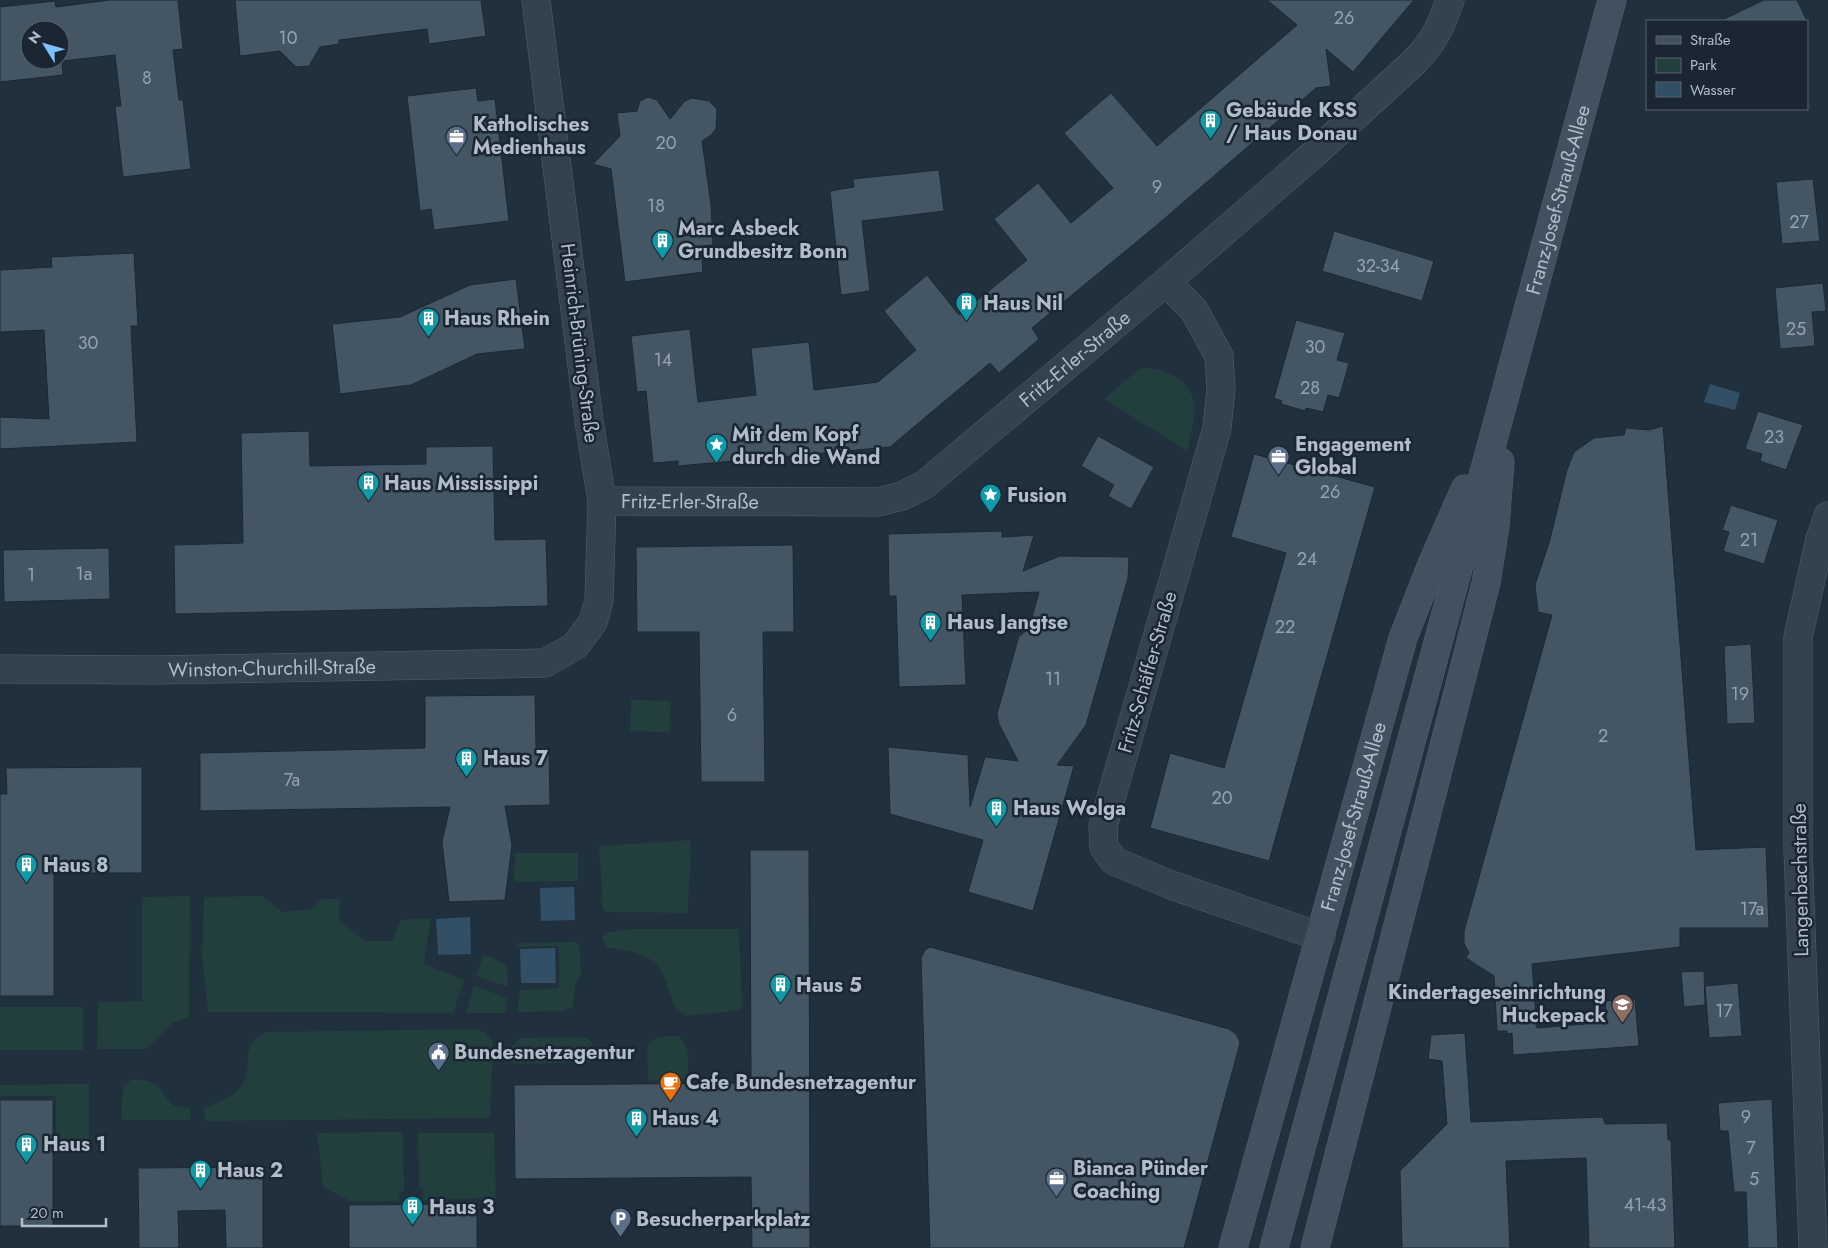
<svg xmlns="http://www.w3.org/2000/svg" width="1828" height="1248" font-family="Jost,sans-serif">
<style>
.green{fill:#223e3d}
.water{fill:#324f66}
.building{fill:#445664;stroke:#1c2934;fill-rule:evenodd}
.lines{fill:none;stroke-linecap:round;stroke-linejoin:round}
.street-casing{stroke:#53606b;stroke-width:29}
.secondary-casing{stroke:#53606b;stroke-width:29}
.street{stroke:#34424d;stroke-width:28}
.secondary{stroke:#425160;stroke-width:28}
.labels{text-anchor:middle;stroke-width:5;stroke-linejoin:round;paint-order:stroke}
.number-label{font-size:18px;fill:#95a3b0}
.poi-label{font-size:20px;font-weight:bold;fill:#b0bdc9;stroke:#1a2732;text-anchor:start}
.street-label{font-size:20px;fill:#b0bdc9;stroke:#1a2732}
</style>
<rect width="100%" height="100%" fill="#20303d"/>
<!-- green -->
<g class="green">
<path d="M1151 368C1172 371 1193 384 1195 407 1195 421 1190 437 1187 451L1104 399 1139 369Z"/>
<polygon points="631,700 671,701 669,732 630,731"/>
<path d="M690 840C692 866 688 887 688 913L607 912 603 910 599 846Z"/>
<polygon points="515,853 578,853 578,881 514,882"/>
<polygon points="190,896 189,1017 172,1023 146,1049 97,1049 98,1002 142,1001 142,897"/>
<polygon points="262,896 283,912 311,909 322,899 340,899 339,921 365,941 392,941 400,920 431,918 424,964 464,980 453,1013 208,1012 202,958 204,897"/>
<polygon points="632,929 739,929 742,1010 686,1016 674,1006 663,973 654,961 633,952 606,947 602,937 606,932"/>
<polygon points="575,942 579,944 581,974 575,985 573,1007 562,1011 517,1012 520,990 559,988 559,946 517,947 517,943"/>
<polygon points="484,954 507,965 508,987 476,976"/>
<polygon points="474,985 507,998 506,1013 466,1013"/>
<rect x="0" y="1007" width="83" height="43"/>
<path d="M475 1029 485 1032 493 1041 490 1118 205 1121 204 1108C216 1103 229 1099 239 1089 258 1068 234 1051 265 1032Z"/>
<path d="M678 1036C692 1047 688 1063 688 1079L648 1081 647 1045 657 1037Z"/>
<path d="M582 1037C596 1040 594 1049 595 1062L513 1064 510 1049 520 1038Z"/>
<path d="M132 1079C161 1080 156 1087 174 1106L190 1108 191 1120H121L123 1087Z"/>
<polygon points="89,1084 89,1142 79,1151 56,1152 56,1096 0,1096 0,1085"/>
<polygon points="403,1132 404,1191 399,1192 400,1201 350,1201 323,1187 317,1133"/>
<polygon points="418,1133 494,1133 496,1198 423,1200 423,1189 419,1189"/>
</g>
<!-- water -->
<g class="water">
<polygon points="1710,384 1740,393 1735,410 1704,402"/>
<polygon points="574,887 575,920 541,921 540,888"/>
<polygon points="470,917 471,954 438,955 436,919"/>
<polygon points="555,948 556,983 521,983 520,949"/>
</g>
<!-- building -->
<g class="building">
<path d="M110 0H178L183 49 173 50 179 100H183L191 169 123 177 115 106H121L115 55 62 61 63 75 0 82V7L55 1 56 7ZM30 30H60V60H30Z"/>
<polygon points="235,0 481,0 486,36 429,44 427,29 339,40 339,44 320,47 309,66 296,67 280,51 240,56"/>
<polygon points="1267,0 1414,0 1353,72 1326,49 1331,86 1316,88 1157,225 1032,328 1039,339 999,373 990,363 890,447 678,466 678,461 653,463 646,391 637,392 631,336 690,329 698,402 756,395 751,348 809,342 814,390 878,382 916,350 884,311 927,275 959,315 1027,260 994,219 1038,183 1071,223 1113,188 1064,133 1111,93 1157,146 1297,25"/>
<polygon points="1764,0 1797,0 1807,21 1720,21"/>
<polygon points="476,88 478,101 495,99 509,221 434,230 431,209 420,211 407,96"/>
<polygon points="648,97 657,100 670,119 685,101 692,98 709,101 717,109 716,129 711,135 702,141 711,205 713,245 701,246 703,272 625,282 611,169 593,164 620,136 617,113 637,111 640,101"/>
<polygon points="939,170 944,211 862,221 870,291 841,295 830,191 854,187 853,179"/>
<polygon points="1813,179 1820,241 1782,244 1776,182"/>
<polygon points="1334,231 1434,261 1422,301 1322,271"/>
<polygon points="134,253 138,326 131,326 137,442 0,449 0,417 49,419 44,330 0,332 0,270 52,267 51,257"/>
<polygon points="516,279 525,349 477,354 411,385 340,394 332,324 400,317 470,285"/>
<polygon points="1823,283 1826,311 1812,312 1815,346 1780,349 1775,288"/>
<polygon points="1296,320 1345,333 1337,360 1349,363 1344,381 1339,398 1328,395 1323,412 1306,408 1305,411 1281,404 1282,401 1274,398"/>
<polygon points="1758,411 1803,425 1786,470 1760,461 1762,454 1745,449"/>
<polygon points="1663,426 1696,850 1766,847 1769,928 1680,928 1680,947 1532,964 1537,1028 1607,1022 1605,1001 1635,999 1639,1046 1513,1055 1512,1033 1507,1034 1507,1031 1497,1031 1494,976 1466,958 1469,953 1464,943 1464,931 1552,615 1538,612 1535,585 1549,543 1567,470 1574,452 1594,438 1624,435 1626,428 1649,430"/>
<polygon points="309,431 310,466 426,464 426,447 493,446 495,540 546,539 548,606 175,614 174,545 243,543 241,433"/>
<polygon points="1098,436 1154,467 1131,509 1108,496 1114,485 1081,466"/>
<polygon points="1254,454 1375,487 1269,861 1150,828 1170,753 1224,768 1286,553 1231,537"/>
<polygon points="1731,505 1778,520 1764,564 1723,551 1729,532 1722,530"/>
<polygon points="1002,531 1002,537 1034,535 1023,571 1060,556 1129,557 1128,578 1086,725 1057,765 1074,766 1033,911 968,892 983,840 890,814 888,747 968,755 970,807 985,757 1018,761 999,724 997,714 1019,636 1029,629 1039,592 962,595 966,685 899,687 896,596 889,596 888,534"/>
<polygon points="793,545 794,632 763,632 765,782 701,782 699,632 637,632 636,547"/>
<polygon points="109,548 110,599 4,602 3,550"/>
<polygon points="1751,644 1755,723 1727,724 1724,646"/>
<polygon points="535,695 536,747 549,747 550,805 505,806 512,845 505,900 449,902 442,842 450,807 200,811 200,753 425,748 425,696"/>
<polygon points="142,767 142,873 54,873 54,996 0,996 0,794 7,794 6,768"/>
<polygon points="750,850 809,850 810,1248 752,1248 751,1177 515,1179 514,1085 751,1083"/>
<polygon points="930,947 1229,1029 1236,1034 1240,1042 1239,1047 1184,1248 930,1248 921,958 925,950"/>
<polygon points="1704,971 1705,1005 1684,1007 1681,972"/>
<polygon points="1738,983 1742,1036 1709,1038 1705,986"/>
<polygon points="1465,1033 1471,1122 1603,1117 1605,1124 1667,1123 1668,1140 1671,1140 1675,1248 1589,1248 1586,1158 1506,1161 1510,1248 1402,1248 1400,1171 1447,1124 1442,1061 1428,1059 1431,1035"/>
<polygon points="1772,1099 1778,1248 1748,1248 1746,1192 1734,1192 1728,1131 1720,1131 1718,1103"/>
<rect x="0" y="1100" width="53" height="126"/>
<polygon points="263,1167 263,1248 226,1248 225,1210 178,1211 179,1248 139,1248 138,1168"/>
<polygon points="477,1204 477,1248 349,1248 349,1205"/>
</g>
<g class="lines">
<defs>
<g id="street">
<polyline points="1166,282 1194,310 1219,356 1221,389 1217,428 1103,826 1104,847 1114,861 1171,885 1321,937"/>
<path id="s1" d="M602 501 878 502 902 496 924 485 1166 282 1316 152 1413 63C1433 43 1441 27 1450 0"/>
<path id="s2" d="M0 669 154 670 545 663 575 646 593 622 599 601 602 501 589 421 536 0"/>
<polyline points="1813,1248 1798,850 1798,637 1820,539 1828,516"/>
</g>
<g id="secondary">
<path id="s3" d="M1233 1248 1403 638 1432 564 1465 489"/>
<path id="s4" d="M1274 1248 1612 0"/>
<polyline points="1315,1248 1486,583 1495,526 1500,462"/>
</g>
</defs>
<!-- street casing -->
<use href="#street" class="street-casing"/>
<!-- secondary casing -->
<use href="#secondary" class="secondary-casing"/>
<!-- street -->
<use href="#street" class="street"/>
<!-- secondary -->
<use href="#secondary" class="secondary"/>
</g>
<!-- icons -->
<defs>
<symbol id="building-pin" viewBox="-11 -11 22 30"><path d="M0 17L-7.5 6A9.5 9.5 0 1 1 7.5 6Z" fill="#0f9aa8" stroke="#1a2732"/><path d="M-4-6H4V6H1V3H-1V6H-4ZM-2.5-4.3h1.7v1.8h-1.7ZM.8-4.3h1.7v1.8H.8ZM-2.5-1h1.7V.8h-1.7ZM.8-1h1.7V.8H.8Z" fill="#fff"/></symbol>
<symbol id="office-pin" viewBox="-11 -11 22 30"><path d="M0 17L-7.5 6A9.5 9.5 0 1 1 7.5 6Z" fill="#5c6f8a" stroke="#1a2732"/><path d="M-6-3h4V-5.5h4V-3h4V5H-6ZM-1-4.5V-3h2v-1.5ZM-6 0V1H6V0Z" fill="#fff"/></symbol>
<symbol id="sight-pin" viewBox="-11 -11 22 30"><path d="M0 17L-7.5 6A9.5 9.5 0 1 1 7.5 6Z" fill="#0f9aa8" stroke="#1a2732"/><path d="M0-6L1.8-2.2L6-1.7L2.9 1.2L3.7 5.4L0 3.3L-3.7 5.4L-2.9 1.2L-6-1.7L-1.8-2.2Z" fill="#fff"/></symbol>
<symbol id="school-pin" viewBox="-11 -11 22 30"><path d="M0 17L-7.5 6A9.5 9.5 0 1 1 7.5 6Z" fill="#8d6e63" stroke="#1a2732"/><path d="M0-5L7-2L0 1L-7-2ZM-4 1L0 2.5L4 1V4Q0 6-4 4Z" fill="#fff"/></symbol>
<symbol id="civic-pin" viewBox="-11 -11 22 30"><path d="M0 17L-7.5 6A9.5 9.5 0 1 1 7.5 6Z" fill="#5c6f8a" stroke="#1a2732"/><path d="M-.6-6.5H3V-4.5H.6V-3L4-1V1h2V6H-6V1h2V-1L-.6-3ZM-1.2 2.5V6h2.4V2.5Z" fill="#fff"/></symbol>
<symbol id="cafe-pin" viewBox="-11 -11 22 30"><path d="M0 17L-7.5 6A9.5 9.5 0 1 1 7.5 6Z" fill="#e8710a" stroke="#1a2732"/><path d="M-5.5-4.5H6V0H3Q3 3.5 0 3.5H-2.5Q-5.5 3.5-5.5 0ZM3-3.2v2h1.7v-2ZM-6 4.5H4V6H-6Z" fill="#fff"/></symbol>
<symbol id="parking-pin" viewBox="-11 -11 22 30"><path d="M0 17L-7.5 6A9.5 9.5 0 1 1 7.5 6Z" fill="#5c6f8a" stroke="#1a2732"/><path d="M-3.5-5.5H1a3.5 3.5 0 0 1 0 7H-1V5.5H-3.5ZM-1-3.4V-.6H.8a1.4 1.4 0 0 0 0-2.8Z" fill="#fff"/></symbol>
</defs>
<g fill-rule="evenodd">
<use href="#building-pin" x="1198" y="108" width="25" height="34"/>
<use href="#office-pin" x="444" y="124" width="25" height="34"/>
<use href="#building-pin" x="650" y="228" width="25" height="34"/>
<use href="#building-pin" x="954" y="290" width="25" height="34"/>
<use href="#building-pin" x="416" y="306" width="25" height="34"/>
<use href="#sight-pin" x="704" y="432" width="25" height="34"/>
<use href="#office-pin" x="1266" y="444" width="25" height="34"/>
<use href="#building-pin" x="356" y="470" width="25" height="34"/>
<use href="#sight-pin" x="978" y="482" width="25" height="34"/>
<use href="#building-pin" x="918" y="610" width="25" height="34"/>
<use href="#building-pin" x="454" y="746" width="25" height="34"/>
<use href="#building-pin" x="984" y="796" width="25" height="34"/>
<use href="#building-pin" x="14" y="852" width="25" height="34"/>
<use href="#building-pin" x="768" y="972" width="25" height="34"/>
<use href="#school-pin" x="1610" y="992" width="25" height="34"/>
<use href="#civic-pin" x="426" y="1040" width="25" height="34"/>
<use href="#cafe-pin" x="658" y="1070" width="25" height="34"/>
<use href="#building-pin" x="624" y="1106" width="25" height="34"/>
<use href="#building-pin" x="14" y="1132" width="25" height="34"/>
<use href="#building-pin" x="188" y="1158" width="25" height="34"/>
<use href="#office-pin" x="1044" y="1166" width="25" height="34"/>
<use href="#building-pin" x="400" y="1194" width="25" height="34"/>
<use href="#parking-pin" x="608" y="1206" width="25" height="34"/>
</g>
<g class="labels">
<!-- number labels -->
<g class="number-label">
<text x="1344" y="24">26</text>
<text x="288" y="44">10</text>
<text x="147" y="84">8</text>
<text x="666" y="149">20</text>
<text x="1157" y="193">9</text>
<text x="656" y="212">18</text>
<text x="1799" y="228">27</text>
<text x="1378" y="272">32-34</text>
<text x="1796" y="335">25</text>
<text x="88" y="349">30</text>
<text x="1315" y="353">30</text>
<text x="663" y="366">14</text>
<text x="1310" y="394">28</text>
<text x="1774" y="443">23</text>
<text x="1330" y="498">26</text>
<text x="1749" y="546">21</text>
<text x="1307" y="565">24</text>
<text x="84" y="580">1a</text>
<text x="31" y="581">1</text>
<text x="1285" y="633">22</text>
<text x="1053" y="685">11</text>
<text x="1740" y="700">19</text>
<text x="732" y="721">6</text>
<text x="1603" y="742">2</text>
<text x="292" y="786">7a</text>
<text x="1222" y="804">20</text>
<text x="1752" y="915">17a</text>
<text x="1724" y="1017">17</text>
<text x="1746" y="1123">9</text>
<text x="1751" y="1154">7</text>
<text x="1754" y="1185">5</text>
<text x="1645" y="1211">41-43</text>
</g>
<!-- poi labels -->
<g class="poi-label">
<text x="1226" y="117">Gebäude KSS<tspan x="1226" dy="23">/ Haus Donau</tspan></text>
<text x="473" y="131">Katholisches<tspan x="473" dy="23">Medienhaus</tspan></text>
<text x="678" y="235">Marc Asbeck<tspan x="678" dy="23">Grundbesitz Bonn</tspan></text>
<text x="983" y="310">Haus Nil</text>
<text x="444" y="325">Haus Rhein</text>
<text x="732" y="441">Mit dem Kopf<tspan x="732" dy="23">durch die Wand</tspan></text>
<text x="1295" y="451">Engagement<tspan x="1295" dy="23">Global</tspan></text>
<text x="384" y="490">Haus Mississippi</text>
<text x="1007" y="502">Fusion</text>
<text x="947" y="629">Haus Jangtse</text>
<text x="483" y="765">Haus 7</text>
<text x="1013" y="815">Haus Wolga</text>
<text x="43" y="872">Haus 8</text>
<text x="796" y="992">Haus 5</text>
<text x="1606" y="999" text-anchor="end">Kindertageseinrichtung<tspan x="1606" dy="23">Huckepack</tspan></text>
<text x="454" y="1059">Bundesnetzagentur</text>
<text x="686" y="1089">Cafe Bundesnetzagentur</text>
<text x="652" y="1125">Haus 4</text>
<text x="43" y="1151">Haus 1</text>
<text x="1073" y="1175">Bianca Pünder<tspan x="1073" dy="23">Coaching</tspan></text>
<text x="217" y="1177">Haus 2</text>
<text x="429" y="1214">Haus 3</text>
<text x="636" y="1226">Besucherparkplatz</text>
</g>
<!-- street labels -->
<g class="street-label">
<text dy="7" stroke="none"><textPath href="#s4" startOffset="1086">Franz-Josef-Strauß-Allee</textPath></text>
<text transform="translate(580 343) rotate(83)" y="7">Heinrich-Brüning-Straße</text>
<text dy="7" stroke="none"><textPath href="#s1" startOffset="522">Fritz-Erler-Straße</textPath></text>
<text dy="7" stroke="none"><textPath href="#s1" startOffset="88">Fritz-Erler-Straße</textPath></text>
<text dy="7" stroke="none"><textPath href="#s2" startOffset="272">Winston-Churchill-Straße</textPath></text>
<text transform="translate(1147 672) rotate(-74)" y="7">Fritz-Schäffer-Straße</text>
<text dy="7" stroke="none"><textPath href="#s3" startOffset="448">Franz-Josef-Strauß-Allee</textPath></text>
<text transform="translate(1800 880) rotate(-91)" y="7">Langenbachstraße</text>
</g>
</g>
<!-- legend -->
<rect x="1646" y="20" width="162" height="90" fill="#1a2732" stroke="#56636e"/>
<rect x="1656" y="36" width="25" height="8" fill="#425160" stroke="#56636e"/>
<text x="1690" y="45" font-size="15" fill="#b0bdc9">Straße</text>
<rect x="1656" y="58" width="25" height="15" fill="#223e3d" stroke="#56636e"/>
<text x="1690" y="70" font-size="15" fill="#b0bdc9">Park</text>
<rect x="1656" y="82" width="25" height="15" fill="#324f66" stroke="#56636e"/>
<text x="1690" y="95" font-size="15" fill="#b0bdc9">Wasser</text>
<!-- north arrow -->
<g transform="translate(45 45) rotate(307)"><circle r="24" fill="#1a2732" stroke="#56636e"/>
<path d="M0-4L9 19L0 12L-9 19Z" fill="#7ec1ff"/>
<text y="-8" font-size="14" font-weight="bold" text-anchor="middle" fill="#b0bdc9">N</text>
</g>
<!-- scale -->
<path d="M22 1218v8h84v-8" fill="none" stroke="#b0bdc9" stroke-width="2.5"/>
<text x="30" y="1218" font-size="15" fill="#b0bdc9" stroke="#1a2732" stroke-width="4" paint-order="stroke">20 m</text>
</svg>
